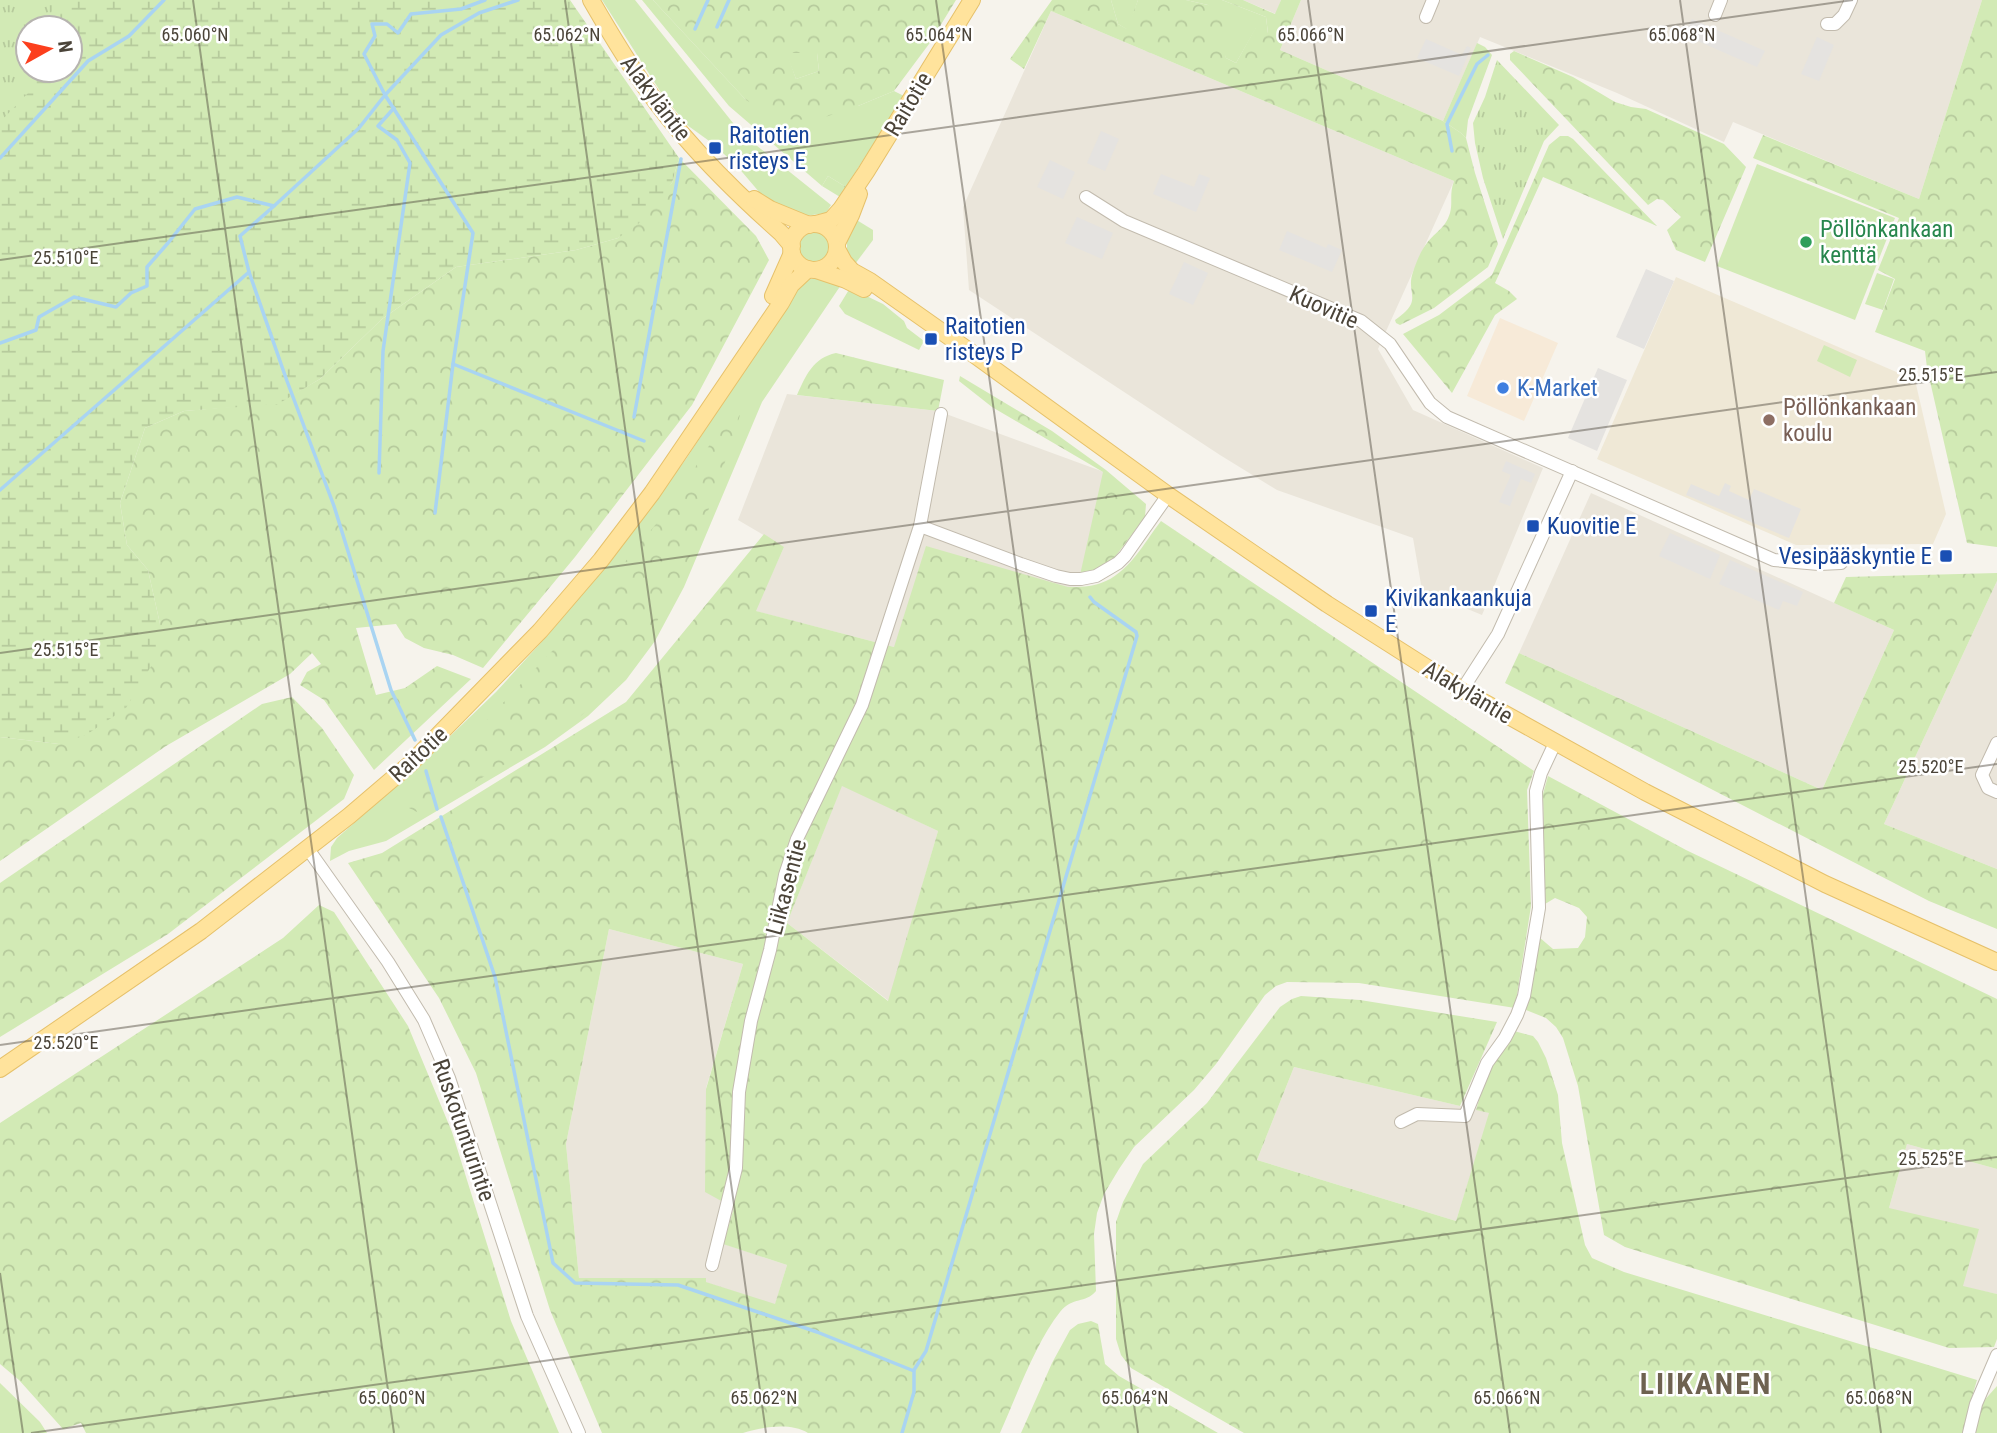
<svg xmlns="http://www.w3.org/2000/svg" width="1997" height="1433" font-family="'Roboto Condensed',sans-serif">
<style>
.residential{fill:#eae5da}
.commercial{fill:#f7ead8}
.education{fill:#efe8d6}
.grass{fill:#d2eab5}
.forest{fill:url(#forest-crowns);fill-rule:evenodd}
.wetland{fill:url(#wetland-marsh);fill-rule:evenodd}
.park{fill:url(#park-tufts)}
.parking{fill:#e5e3e0}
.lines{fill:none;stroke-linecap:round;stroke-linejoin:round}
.stream{stroke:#a9d4f2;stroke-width:3.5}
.minor-casing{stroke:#c2bbae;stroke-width:14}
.major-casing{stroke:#e6c16a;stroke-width:18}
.minor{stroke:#fff;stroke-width:12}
.major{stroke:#ffe39c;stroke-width:16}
.ticks{fill:none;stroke:#4b4439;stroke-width:2;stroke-opacity:0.45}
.transit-dot{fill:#1a4fb4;stroke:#fff;stroke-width:2.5}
.leisure-dot{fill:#2e9e5b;stroke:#fff;stroke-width:2.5}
.shop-dot{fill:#3f7fe0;stroke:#fff;stroke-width:2.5}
.education-dot{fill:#8d6e63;stroke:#fff;stroke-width:2.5}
.labels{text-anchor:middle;stroke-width:5;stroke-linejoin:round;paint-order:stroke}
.street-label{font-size:23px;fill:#4b4439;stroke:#fff}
.transit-label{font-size:23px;fill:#164399;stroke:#fff;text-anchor:start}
.leisure-label{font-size:23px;fill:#27864d;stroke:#fff;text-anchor:start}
.shop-label{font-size:23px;fill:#366cbe;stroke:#fff;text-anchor:start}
.education-label{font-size:23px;fill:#785e54;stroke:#fff;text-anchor:start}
.district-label{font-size:30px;font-weight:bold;letter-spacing:2px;fill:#6e6250;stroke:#fff}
.ticks-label{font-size:18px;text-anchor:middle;fill:#4b4439;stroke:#fff;stroke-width:5;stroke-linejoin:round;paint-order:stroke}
</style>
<defs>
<pattern id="forest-crowns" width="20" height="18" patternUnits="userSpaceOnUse" patternTransform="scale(1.75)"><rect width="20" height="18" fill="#d2eab5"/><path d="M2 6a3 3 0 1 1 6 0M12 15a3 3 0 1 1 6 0" fill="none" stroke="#b6ca9c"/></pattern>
<pattern id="wetland-marsh" width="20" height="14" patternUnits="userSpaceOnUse" patternTransform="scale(1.75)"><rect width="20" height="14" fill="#d2eab5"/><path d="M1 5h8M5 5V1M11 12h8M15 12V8" fill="none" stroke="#b6ca9c"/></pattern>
<pattern id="park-tufts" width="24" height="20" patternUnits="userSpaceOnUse" patternTransform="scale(1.75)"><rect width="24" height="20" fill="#d2eab5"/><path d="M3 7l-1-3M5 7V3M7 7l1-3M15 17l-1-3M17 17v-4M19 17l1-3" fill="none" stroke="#b6ca9c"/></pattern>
</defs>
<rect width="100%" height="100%" fill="#f6f3ec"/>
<!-- residential -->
<g class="residential">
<polygon points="1243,0 1281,0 1276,14"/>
<polygon points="1301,0 1982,0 1919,199 1733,122 1724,142 1617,93 1480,37 1443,121 1280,50"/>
<polygon points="1051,11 1454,181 1378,349 1413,410 1543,468 1482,615 1422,590 1413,538 1277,490 1220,455 969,290 963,207"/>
<polygon points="787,394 938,411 1104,472 1081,574 1083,586 1068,587 894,647 755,611 784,547 738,520"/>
<polygon points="1591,493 1894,630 1822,790 1519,653"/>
<polygon points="1997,581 1997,869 1884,824"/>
<polygon points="842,785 938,831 889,1001 787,923"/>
<polygon points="609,929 743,964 706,1088 734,1208 724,1244 787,1265 775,1305 705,1282 706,1278 579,1278 566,1144"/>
<polygon points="1294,1067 1490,1113 1456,1221 1257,1160"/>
<polygon points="1907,1144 1997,1169 1997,1294 1963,1287 1889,1208"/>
</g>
<!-- commercial -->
<polygon class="commercial" points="1500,318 1558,343 1524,421 1467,396"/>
<!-- education -->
<polygon class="education" points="1676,277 1915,380 1946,514 1933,544 1796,545 1597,459"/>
<!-- grass -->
<g class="grass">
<polygon points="602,0 635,0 741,133 831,205 826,213 812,215 793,215 760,193 737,166 712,143 687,125 662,94"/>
<polygon points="642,0 653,0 746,100 858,106 894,91 904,96 846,187 828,176 822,186 729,106"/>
<polygon points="1111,0 1138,0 1128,30 1118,24"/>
<polygon points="1186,0 1222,0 1266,17 1268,34 1256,28 1236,63 1226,58 1208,5"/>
<polygon points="1477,43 1485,47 1492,55 1468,120 1466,138 1461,133 1443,121"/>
<polygon points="786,53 817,53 819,71 796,79"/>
<polygon points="1757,164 1895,218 1855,320 1717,266"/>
<polygon points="855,219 873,230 873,240 855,264 847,253 847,240"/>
<circle cx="815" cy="248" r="16"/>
<polygon points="1877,273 1894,279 1883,310 1865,304"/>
<polygon points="804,279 824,279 841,285 762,402 684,587 655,641 626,680 588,716 545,747 386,841 349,851 330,861 331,847 337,838 416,769 496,692 547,636 608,563 686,459"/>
<polygon points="850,288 883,304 904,321 907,328 924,341 919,350 845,314 839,306"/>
<polygon points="1824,345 1857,360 1850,377 1817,361"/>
<polygon points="0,1383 40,1422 47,1433 0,1433"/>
</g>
<!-- forest -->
<g class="forest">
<path d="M653 0H956L929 44 894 91 858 106 816 120 777 119 746 100ZM817 53 819 71 796 79 787 53Z"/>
<path d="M1052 0H1111L1118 24 1127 29 1138 0H1186L1208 5 1230 20 1224 47 1226 58 1236 63 1256 27 1268 33 1266 17 1222 0H1243L1275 14 1281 0H1301L1280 50 1443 121 1461 133 1466 138 1475 173 1498 244 1488 267 1434 308 1400 325 1396 323 1395 320C1425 300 1405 294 1413 272 1416 263 1421 250 1427 243 1436 231 1445 229 1450 213 1453 202 1449 194 1454 181L1051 11 1024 69 1010 59Z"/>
<polygon points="1982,0 1997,0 1997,547 1967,543 1927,368 1925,351 1875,332 1895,279 1878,270 1899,218 1753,158 1763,135 1919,199"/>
<polygon points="1514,51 1573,77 1615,102 1631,107 1646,109 1724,144 1746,167 1705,262 1676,250 1667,230 1681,217 1663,200 1657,199 1648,205 1510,60 1510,54"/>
<polygon points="1560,136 1568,136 1573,139 1657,226 1543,177 1495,283 1509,291 1517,299 1495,315 1452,393 1403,334 1439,315 1492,275 1549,145"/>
<polygon points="679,158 756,236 769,260 692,405 575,557 483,668 453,655 424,648 405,638 396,624 356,628 376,695 405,688 437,666 471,679 374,770 324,700 300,685 307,672 321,664 312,653 290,674 166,746 0,861 0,737 59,744 160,624 148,570 127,545 120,503 145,428 184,411 278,403 320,379 382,319 456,267 576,250 618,238 672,183"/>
<path d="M836 353 944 380 938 411 797 395C806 375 813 358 836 353Z"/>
<polygon points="960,376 1052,431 1106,470 1146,504 1145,517 1115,557 1095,571 1080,575 1103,472 992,407 959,381"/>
<path d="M732 410 740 415C707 521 669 636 584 713 566 730 542 742 522 754 488 774 455 794 421 814L405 806 555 648 669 508Z"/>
<path d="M1161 521 1534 771 1527 790 1531 906 1515 1008 1359 983 1287 982 1276 986 1265 995 1216 1064 1194 1090 1134 1147 1119 1169 1104 1194 1097 1213 1094 1234 1096 1291C1085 1304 1073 1296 1060 1312 1036 1342 1016 1397 1000 1433H808C790 1422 762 1427 743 1433H602L550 1310 476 1073 439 998 348 863 382 853 626 702 764 534 784 547 756 611 894 647 926 546 1068 587C1079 587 1091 587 1101 583 1128 574 1144 543 1161 521ZM842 786 938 831 888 1001 787 923ZM609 929 743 964 706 1089 705 1192 734 1208 723 1244 787 1265 775 1304 706 1282V1278H579L566 1144Z"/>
<polygon points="1997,573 1997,581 1884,824 1997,869 1997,929 1929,901 1505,683 1519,653 1822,790 1894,630 1834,603 1846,577"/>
<polygon points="292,697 322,728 354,775 344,799 168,934 0,1037 0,883 262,704"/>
<polygon points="1548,776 1686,850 1997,999 1997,1169 1907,1144 1889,1208 1979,1229 1963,1286 1997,1294 1997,1339 1994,1347 1949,1348 1625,1247 1604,1235 1578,1086 1563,1038 1556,1027 1546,1018 1526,1010 1539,937 1553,949 1578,948 1585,937 1587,917 1579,908 1555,898 1545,904 1543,794"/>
<polygon points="319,905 334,912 408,1026 452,1132 511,1321 559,1433 86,1433 81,1423 63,1429 19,1380 0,1364 0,1123 283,938"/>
<polygon points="1301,996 1360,1000 1497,1022 1460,1106 1294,1067 1257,1160 1456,1221 1489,1113 1476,1110 1486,1076 1514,1031 1533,1036 1538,1042 1546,1058 1558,1095 1562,1143 1585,1245 1592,1258 1624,1272 1977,1380 1968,1410 1965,1433 1244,1433 1131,1368 1121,1355 1116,1339 1116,1222 1123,1202 1143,1164 1207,1103 1280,1007 1292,999"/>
<polygon points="1091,1321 1098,1324 1105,1364 1119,1376 1218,1433 1021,1433 1052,1363 1070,1330 1078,1324"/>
<polygon points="1997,1386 1997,1433 1973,1433 1981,1404"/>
</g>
<!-- wetland -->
<path class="wetland" d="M0 0H570L679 158 672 183 642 221 618 238 576 250 456 267 382 319 320 379 278 404 184 411 145 428 120 503 127 545 148 570 160 624 156 658 126 708 86 735 59 744 0 737ZM28 28H70V70H28Z"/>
<!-- park -->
<g class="park">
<polygon points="0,0 55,0 47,28 28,28 28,70 35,70 29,92 0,122"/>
<polygon points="1497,60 1559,125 1544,141 1503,239 1483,178 1475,143 1473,123 1485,97"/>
<polygon points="828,176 846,187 840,197 822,186"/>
</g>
<!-- parking -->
<g class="parking">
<polygon points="1692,19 1765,51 1757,67 1684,35"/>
<polygon points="1817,37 1834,45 1819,81 1801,74"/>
<polygon points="1426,39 1462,55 1467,46 1471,48 1459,76 1417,58"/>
<polygon points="1101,131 1119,139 1105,171 1087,163"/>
<polygon points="1050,160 1075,172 1063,199 1037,187"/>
<polygon points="1161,174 1194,187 1199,174 1210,178 1196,212 1153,194"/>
<polygon points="1077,217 1113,233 1102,259 1065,243"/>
<polygon points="1287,231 1326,248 1328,244 1342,250 1332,272 1279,250"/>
<polygon points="1184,262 1208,273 1193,305 1169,294"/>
<polygon points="1646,269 1674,281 1644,349 1616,337"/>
<polygon points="1598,368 1627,380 1597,451 1568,438"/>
<polygon points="1506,461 1535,474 1531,483 1521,479 1510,506 1499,502 1511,475 1502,471"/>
<polygon points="1725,483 1731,486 1729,491 1749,500 1754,489 1801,509 1789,538 1686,495 1691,484 1719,496"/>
<polygon points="1670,533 1720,555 1710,579 1659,556"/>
<polygon points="1730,560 1803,592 1797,606 1783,601 1779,610 1719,584"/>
</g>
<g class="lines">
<!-- stream -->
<g class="stream">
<polyline points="717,27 729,0"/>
<polyline points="695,29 708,0"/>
<polyline points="1452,151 1447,124 1477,64 1488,55"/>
<polyline points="0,158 88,61 129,36 164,0"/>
<polyline points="249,272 287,381 334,506 391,690 415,740"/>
<polyline points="0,343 36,330 39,317 74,297 116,307 131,293 147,286 147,267 168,243 195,209 237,197 274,206 359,128 385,95 441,35 479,13 518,0"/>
<polyline points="453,364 644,441"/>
<polyline points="634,417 681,159"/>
<polyline points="379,473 383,351 410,163 397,140 378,126 394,108"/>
<polyline points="0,490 249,272 240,236 274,206"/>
<polyline points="435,513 453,364 473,233 385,95 364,54 375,36 372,24 387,24 398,33 411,14 461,9 485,0"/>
<polyline points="426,771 437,809"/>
<polyline points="441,817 495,977 553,1263 575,1283 678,1285 817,1332 914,1371 914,1392 902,1433"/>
<polyline points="914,1370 926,1351 1137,636 1136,632 1094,602 1090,597"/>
</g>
<defs>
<g id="minor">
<polyline points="1715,15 1721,0"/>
<polyline points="1426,17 1433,0"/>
<polyline points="1827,24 1835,24 1844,15 1851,0"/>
<polyline points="1086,197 1124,221 1361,321 1390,344 1430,403 1447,417 1774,560 1819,564 1841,563"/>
<polyline points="920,526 941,414"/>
<polyline points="1462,690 1498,634 1572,471"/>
<polyline points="1997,743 1982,775 1988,788 1997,792"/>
<polyline points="308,849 388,962 424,1020 449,1078 527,1316 579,1433"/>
<polyline points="1401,1122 1417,1114 1465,1116 1487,1063 1505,1038 1517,1015 1524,996 1539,908 1536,791 1541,773 1555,743"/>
<polyline points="712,1265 736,1168 739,1092 751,1021 770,950 785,875 797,839 862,705 920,526 1021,564 1056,576 1070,579 1081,579 1096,576 1118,563 1125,556 1168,495"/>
<polyline points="1969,1433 1976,1404 1997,1355"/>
</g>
<g id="major">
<path d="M591 0C618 47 646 93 682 134 712 169 746 202 781 233L792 246"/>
<polyline points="754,199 770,209 809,225"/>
<polyline points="816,224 831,220 841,209 866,172 972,0"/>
<circle cx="814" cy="247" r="23"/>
<polyline points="837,243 851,215 859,194"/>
<polyline points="837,249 844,262 852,271 870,281 965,348 1168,495 1327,604 1462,690 1645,792 1825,884 1997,962"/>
<polyline points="816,270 846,280 864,289"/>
<polyline points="773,296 792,253"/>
<polyline points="0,1069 201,931 349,816 410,764 540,631 601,560 652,493 781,303 791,285 808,269"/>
</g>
</defs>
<!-- minor casing -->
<use href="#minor" class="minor-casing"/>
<!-- major casing -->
<use href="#major" class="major-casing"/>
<!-- minor -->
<use href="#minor" class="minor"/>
<!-- major -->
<use href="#major" class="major"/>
</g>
<!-- ticks -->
<path class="ticks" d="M193 0 394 1433M565 0 766 1433M936 0 1138 1433M1308 0 1510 1433M1680 0 1881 1433M0 260 1853 0M0 653 1997 372M0 1045 1997 764M0 1273 23 1433M31 1433 1997 1157"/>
<!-- markers -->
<g class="transit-dot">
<rect x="708" y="141" width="14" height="14" rx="3.5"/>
<rect x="924" y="332" width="14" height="14" rx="3.5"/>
<rect x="1526" y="519" width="14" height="14" rx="3.5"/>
<rect x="1939" y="549" width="14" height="14" rx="3.5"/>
<rect x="1364" y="604" width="14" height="14" rx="3.5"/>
</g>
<circle class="leisure-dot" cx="1806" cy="242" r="7"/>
<circle class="shop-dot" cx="1503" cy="388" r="7"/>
<circle class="education-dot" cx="1769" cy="420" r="7"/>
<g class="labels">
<!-- street labels -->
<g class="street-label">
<text transform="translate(656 98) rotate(53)" y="8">Alakyläntie</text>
<text transform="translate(908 104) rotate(-59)" y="8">Raitotie</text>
<text transform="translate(1324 307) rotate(24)" y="8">Kuovitie</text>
<text transform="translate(1468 692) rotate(31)" y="8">Alakyläntie</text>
<text transform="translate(418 754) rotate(-43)" y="8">Raitotie</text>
<text transform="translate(786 887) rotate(-75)" y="8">Liikasentie</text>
<text transform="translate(464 1130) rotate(71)" y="8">Ruskotunturintie</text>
</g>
<!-- transit labels -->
<g class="transit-label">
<text x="729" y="143">Raitotien<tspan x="729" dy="26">risteys E</tspan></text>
<text x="945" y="334">Raitotien<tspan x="945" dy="26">risteys P</tspan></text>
<text x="1547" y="534">Kuovitie E</text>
<text x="1932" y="564" text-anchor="end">Vesipääskyntie E</text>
<text x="1385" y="606">Kivikankaankuja<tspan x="1385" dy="26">E</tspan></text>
</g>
<!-- leisure labels -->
<g class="leisure-label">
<text x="1820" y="237">Pöllönkankaan<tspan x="1820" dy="26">kenttä</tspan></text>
</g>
<!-- shop labels -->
<g class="shop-label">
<text x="1517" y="396">K-Market</text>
</g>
<!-- education labels -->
<g class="education-label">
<text x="1783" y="415">Pöllönkankaan<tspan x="1783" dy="26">koulu</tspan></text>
</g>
<!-- district labels -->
<g class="district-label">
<text x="1706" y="1394">LIIKANEN</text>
</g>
</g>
<g class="ticks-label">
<text x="195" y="41">65.060°N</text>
<text x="567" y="41">65.062°N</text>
<text x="939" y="41">65.064°N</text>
<text x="1311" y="41">65.066°N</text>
<text x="1682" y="41">65.068°N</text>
<text x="66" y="264">25.510°E</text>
<text x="1931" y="381">25.515°E</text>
<text x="66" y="656">25.515°E</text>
<text x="1931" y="773">25.520°E</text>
<text x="66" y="1049">25.520°E</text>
<text x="1931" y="1165">25.525°E</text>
<text x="392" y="1404">65.060°N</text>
<text x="764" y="1404">65.062°N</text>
<text x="1135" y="1404">65.064°N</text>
<text x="1507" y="1404">65.066°N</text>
<text x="1879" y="1404">65.068°N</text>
</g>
<!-- north arrow -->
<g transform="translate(49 49) rotate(82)"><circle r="33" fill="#ffffff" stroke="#b7b4b0" stroke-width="2"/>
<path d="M0-5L12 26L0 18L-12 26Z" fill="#fc3f1d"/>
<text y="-10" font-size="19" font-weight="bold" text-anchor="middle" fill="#4b4439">N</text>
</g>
</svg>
